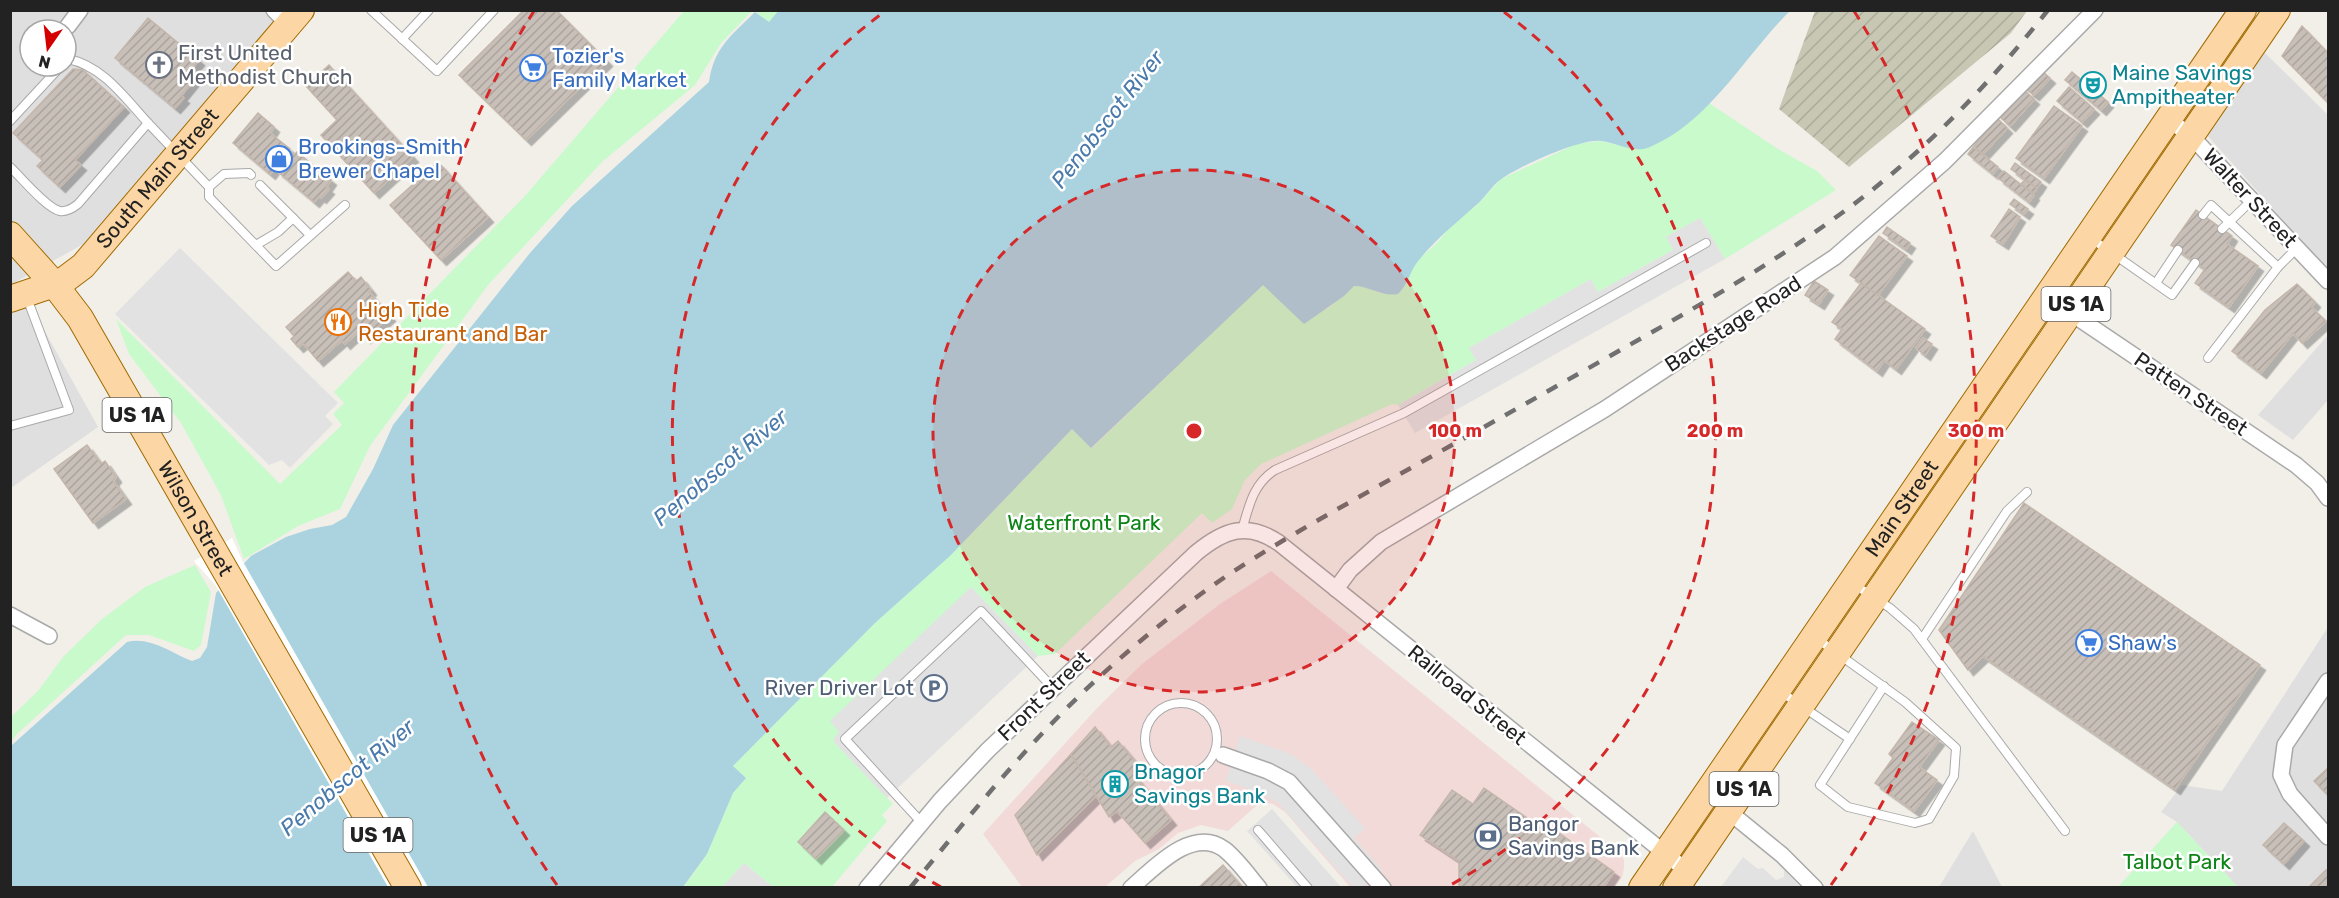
<svg xmlns="http://www.w3.org/2000/svg" width="2339" height="898" font-family="Rubik,sans-serif">
<style>
.residential{fill:#e0dfdf;fill-rule:evenodd}
.commercial{fill:#f2dad9}
.construction{fill:url(#construction-furrows)}
.park{fill:#c8facc}
.parking{fill:#e2e2e2}
.water{fill:#aad3df}
.pier{fill:#fff}
.building{fill:url(#building-hatch);stroke:#c4b6ab;stroke-width:1.5;filter:url(#shadow)}
.lines{fill:none;stroke-linecap:round;stroke-linejoin:round}
.lane-casing{stroke:#a9a9a9;stroke-width:10}
.street-casing{stroke:#a9a9a9;stroke-width:18}
.primary-casing{stroke:#a06b00;stroke-width:28}
.lane{stroke:#fff;stroke-width:8}
.street{stroke:#fff;stroke-width:15}
.primary{stroke:#fcd6a4;stroke-width:26}
.rail{stroke:#707070;stroke-width:4.5;stroke-dasharray:12 12;stroke-linecap:butt}
.ring{fill:none;stroke:#d62828;stroke-width:3;stroke-dasharray:10 8}
.labels{text-anchor:middle;stroke-width:5;stroke-linejoin:round;paint-order:stroke}
.shield{fill:#fff;stroke:#646464;stroke-width:1.5}
.shield-label{font-size:20px;font-weight:bold;fill:#222}
.worship-label{font-size:21px;fill:#5b616d;stroke:#fff;text-anchor:start}
.shop-label{font-size:21px;fill:#366cbe;stroke:#fff;text-anchor:start}
.culture-label{font-size:21px;fill:#0d838f;stroke:#fff;text-anchor:start}
.street-label{font-size:21px;fill:#222;stroke:#fff}
.food-label{font-size:21px;fill:#c56008;stroke:#fff;text-anchor:start}
.park-label{font-size:21px;fill:#0c8416;stroke:#fff}
.service-label{font-size:21px;fill:#4e5e75;stroke:#fff;text-anchor:end}
.water-label{font-size:22px;font-style:italic;fill:#4a7aab;stroke:#fff}
.centre{fill:#d62828;stroke:#fff;stroke-width:3}
.ring-label{font-size:18px;text-anchor:middle;font-weight:bold;fill:#d62828;stroke:#fff;stroke-width:5;stroke-linejoin:round;paint-order:stroke}
</style>
<defs>
<pattern id="construction-furrows" width="10" height="10" patternUnits="userSpaceOnUse" patternTransform="scale(1.5)"><rect width="10" height="10" fill="#c7c7b4"/><path d="M-1 1l2-2M0 10L10 0M9 11l2-2" fill="none" stroke="#abab9a"/></pattern>
<pattern id="building-hatch" width="6" height="6" patternUnits="userSpaceOnUse" patternTransform="scale(1.5)"><rect width="6" height="6" fill="#c7bfb8"/><path d="M-1 1l2-2M0 6l6-6M5 7l2-2" fill="none" stroke="#aba49e"/></pattern>
<filter id="shadow"><feDropShadow dx="5.5" dy="5.5" stdDeviation="0" flood-color="#0004"/></filter>
</defs>
<rect width="100%" height="100%" fill="#f2efe9"/>
<!-- residential -->
<g class="residential">
<path d="M11 11H286L96 237 17 281 98 427 11 488ZM30 30H66V66H30Z"/>
<polygon points="2260,48 2328,115 2328,270 2206,134"/>
<polygon points="2328,335 2328,400 2293,440 2258,415"/>
<polygon points="2328,627 2328,887 2238,887 2177,822 2161,812 2182,785 2222,791"/>
<polygon points="1973,831 2002,887 1939,887"/>
</g>
<!-- commercial -->
<polygon class="commercial" points="1271,571 1620,853 1624,860 1624,868 1622,877 1615,887 1350,887 1285,812 1273,804 1266,803 1256,806 1228,831 1201,825 1178,833 1159,849 1135,861 1105,887 1022,887 983,834 1098,707 1142,664 1220,604"/>
<!-- construction -->
<polygon class="construction" points="1815,11 1815,10 2027,11 2011,33 1849,167 1779,109"/>
<!-- park -->
<g class="park">
<polygon points="684,11 752,11 721,43 695,85 602,162 488,285 370,446 340,509 298,526 244,559 221,495 181,423 129,354 116,319 280,484 342,425 333,414 344,403 334,392 524,197"/>
<polygon points="754,11 779,11 769,22"/>
<polygon points="1709,103 1778,149 1817,171 1836,190 1725,259 1700,218 1666,237 1673,250 1598,292 1591,279 1469,348 1476,360 1398,405 1392,404 1261,464 1245,480 1232,509 1212,523 1202,513 1055,654 1038,656 971,587 839,732 834,742 893,804 882,815 887,821 832,887 773,887 744,863 722,887 683,888 707,854 733,793 746,778 733,766 875,623 950,556 1072,429 1092,448 1263,284 1327,309 1354,286 1361,286 1383,294 1402,290 1411,269 1420,258 1437,243 1454,222 1477,205 1501,179 1576,144 1600,141 1637,149 1666,138"/>
<polygon points="195,565 211,592 201,645 194,651 149,635 126,635 17,734 11,742 11,717 38,691 63,657 102,619 145,587"/>
<polygon points="2177,822 2238,887 2118,887"/>
</g>
<!-- parking -->
<g class="parking">
<polygon points="1700,218 1725,259 1415,433 1398,405 1476,360 1469,348 1591,279 1598,292 1673,250 1666,237"/>
<polygon points="180,248 338,403 325,416 333,424 290,468 282,460 269,465 115,314"/>
<polygon points="971,587 1038,656 887,798 834,742 834,738 839,732 830,721"/>
<polygon points="1240,736 1291,754 1311,769 1365,828 1354,838 1382,870 1363,887 1353,887 1278,803 1258,792 1226,781"/>
<polygon points="1272,809 1341,887 1297,887 1247,831"/>
<polygon points="1743,857 1758,869 1763,868 1776,880 1784,877 1784,870 1800,887 1721,887"/>
<polygon points="744,863 773,887 722,887"/>
</g>
<!-- water -->
<path class="water" d="M779 10 1790 11C1745 55 1711 121 1650 147 1634 154 1618 143 1601 141 1581 138 1517 167 1500 180 1491 187 1484 199 1475 206 1456 223 1435 240 1419 260 1410 270 1408 285 1398 294 1382 297 1369 286 1354 286L1344 296 1304 324 1263 285 1091 448 1072 429 950 556 875 623 733 766 746 778 733 793 707 854 683 887H11L10 748 12 745 127 642C150 636 171 653 192 661L200 658 207 647 216 593 251 556 286 537 310 529 332 525 346 517 373 469 393 425 530 253 572 206 709 82C714 47 732 35 755 12L769 22Z"/>
<!-- pier -->
<polygon class="pier" points="232,538 242,560 428,887 388,887 216,586 194,561"/>
<!-- building -->
<g class="building">
<polygon points="524,10 556,10 607,61 526,140 459,75"/>
<polygon points="148,18 199,60 192,69 199,74 181,96 184,98 175,108 115,58"/>
<polygon points="2302,26 2328,53 2328,103 2282,56"/>
<polygon points="329,65 413,157 374,193 321,135 337,120 306,86"/>
<polygon points="73,69 83,70 124,107 75,160 81,165 60,187 37,166 43,160 13,133"/>
<polygon points="2043,72 2050,78 2034,95 2027,90"/>
<polygon points="2072,72 2108,102 2101,110 2065,80"/>
<polygon points="2069,87 2094,109 2082,122 2057,101"/>
<polygon points="2025,91 2034,99 2010,126 2001,118"/>
<polygon points="2054,106 2082,126 2044,178 2016,158"/>
<polygon points="258,113 274,127 270,133 290,149 289,151 294,155 297,152 331,180 326,187 329,189 321,198 319,196 314,202 277,171 282,166 278,163 270,174 233,143"/>
<polygon points="1998,119 2007,128 1983,154 1974,146"/>
<polygon points="1973,147 1998,167 1993,174 1968,154"/>
<polygon points="438,162 488,217 441,260 390,205"/>
<polygon points="2015,163 2041,182 2037,188 2011,169"/>
<polygon points="2004,171 2034,195 2029,202 1998,178"/>
<polygon points="2025,180 2037,188 2033,193 2021,184"/>
<polygon points="2014,199 2028,209 2024,214 2010,204"/>
<polygon points="2009,209 2020,217 2003,244 1991,236"/>
<polygon points="2196,210 2232,236 2227,244 2258,266 2229,307 2195,283 2205,269 2171,245"/>
<polygon points="1887,227 1910,243 1906,249 1883,233"/>
<polygon points="1879,236 1907,256 1878,295 1850,275"/>
<polygon points="348,272 356,281 361,277 371,290 369,292 390,316 365,338 359,331 345,344 342,340 318,361 303,343 298,347 291,339 294,336 286,327"/>
<polygon points="1814,281 1828,290 1819,304 1805,295"/>
<polygon points="1861,283 1925,329 1896,369 1884,360 1877,371 1835,339 1842,329 1832,322"/>
<polygon points="2297,284 2315,302 2311,307 2326,321 2302,343 2293,333 2261,373 2232,351 2265,310"/>
<polygon points="1923,338 1932,344 1925,355 1916,348"/>
<polygon points="87,445 101,464 105,461 116,477 113,481 126,499 93,523 54,469"/>
<polygon points="2024,503 2260,665 2175,789 1983,656 1968,670 1939,630"/>
<polygon points="1912,722 1939,740 1919,767 1937,780 1914,811 1875,783 1893,758 1889,754"/>
<polygon points="1095,727 1111,747 1118,741 1138,765 1131,771 1171,820 1145,843 1117,811 1109,817 1071,754"/>
<polygon points="1071,754 1096,796 1037,855 1015,815"/>
<polygon points="2328,768 2328,795 2314,781"/>
<polygon points="1484,788 1556,838 1559,833 1614,872 1603,888 1459,888 1459,861 1420,835 1452,790 1473,804"/>
<polygon points="825,812 844,830 816,859 798,842"/>
<polygon points="2284,823 2304,841 2284,864 2263,845"/>
<polygon points="1223,865 1243,888 1198,888"/>
<polygon points="2326,870 2328,873 2328,888 2308,888"/>
</g>
<g class="lines">
<defs>
<g id="lane">
<polyline points="371,10 437,71 494,10"/>
<polyline points="402,39 429,10"/>
<path d="M66 61 68 59C103 66 125 98 148 123"/>
<polyline points="10,121 61,66"/>
<path d="M10 167C21 177 46 208 60 211 67 212 73 208 78 204L148 123 209 187V197L276 266 345 205"/>
<polyline points="260,185 310,235"/>
<polyline points="209,187 224,174 249,173 251,175"/>
<polyline points="2203,215 2211,205 2278,267 2297,248"/>
<polyline points="2222,229 2252,200"/>
<polyline points="2092,239 2172,295 2195,263"/>
<polyline points="256,245 278,232 293,218"/>
<polyline points="2156,283 2178,250"/>
<polyline points="2208,358 2278,267"/>
<polyline points="10,426 69,410 27,298"/>
<path d="M1242 530C1249 506 1253 484 1275 470L1404 413 1706 243"/>
<polyline points="1855,585 1890,608 1914,629 2065,831"/>
<polyline points="1816,638 1905,702 1956,748 1954,776 1929,819 1915,823 1848,807 1820,785 1884,686"/>
<polyline points="1922,639 2007,511 2027,492"/>
<polyline points="1781,692 1850,739"/>
<circle cx="1181" cy="739" r="36"/>
<polyline points="922,823 845,739 981,611 1053,688"/>
<polyline points="1258,830 1308,888"/>
</g>
<g id="street">
<polyline points="274,10 289,25"/>
<polyline points="68,26 80,10"/>
<polyline points="2168,119 2191,136 2328,281"/>
<polyline points="2047,297 2296,465 2317,483 2328,498"/>
<polyline points="1336,589 1350,570 1381,542 1605,409 1835,257 1945,161 2095,10"/>
<polyline points="10,615 49,636"/>
<polyline points="2328,681 2285,745 2281,775 2290,794 2328,837"/>
<polyline points="1223,755 1268,771 1289,782 1383,888"/>
<polyline points="1728,811 1782,855 1815,888"/>
<path d="M867 888 940 801 988 750 1196 553C1224 530 1247 521 1279 543L1687 871"/>
<path d="M1131 888C1154 868 1192 826 1224 849 1237 859 1248 875 1259 888"/>
</g>
<g id="primary">
<path id="s1" d="M10 235 54 284 80 318 408 888"/>
<path id="s2" d="M10 299 63 281 83 266 301 10"/>
<path id="s3" d="M1642 888 2243 10"/>
<polyline points="1676,888 2277,10"/>
</g>
</defs>
<!-- lane casing -->
<use href="#lane" class="lane-casing"/>
<!-- street casing -->
<use href="#street" class="street-casing"/>
<!-- primary casing -->
<use href="#primary" class="primary-casing"/>
<!-- lane -->
<use href="#lane" class="lane"/>
<!-- street -->
<use href="#street" class="street"/>
<!-- primary -->
<use href="#primary" class="primary"/>
<!-- rail -->
<path class="rail" d="M910 888C958 830 1005 771 1058 717 1109 665 1165 618 1225 577 1276 543 1329 514 1382 484 1463 439 1543 394 1624 348 1704 303 1784 257 1858 201 1930 146 1992 81 2048 10"/>
</g>
<!-- distance rings -->
<circle cx="1194" cy="431" r="261" fill="#d62828" fill-opacity=".12"/>
<g class="ring">
<circle cx="1194" cy="431" r="261"/>
<path d="M941 887A521 521 0 0 1 884 12M1504 12A521 521 0 0 1 1447 887"/>
<path d="M557 885A782 782 0 0 1 534 11M1854 11A782 782 0 0 1 1831 885"/>
</g>
<!-- icons -->
<defs>
<symbol id="church-ring" viewBox="-11 -11 22 22"><circle r="9.5" fill="#fff" stroke="#6b7280" stroke-width="1.5"/><path d="M-1.2-6h2.4v3.5h3.3v2.4h-3.3V6h-2.4V-.1h-3.3v-2.4h3.3Z" fill="#6b7280"/></symbol>
<symbol id="supermarket-ring" viewBox="-11 -11 22 22"><circle r="9.5" fill="#fff" stroke="#3f7fe0" stroke-width="1.5"/><path d="M-6-5.5h2.5l.6 2H6L4.5 2H-2.5L-4.4-4H-6ZM-1.5 3.2a1.3 1.3 0 1 0 .1 0ZM3 3.2a1.3 1.3 0 1 0 .1 0Z" fill="#3f7fe0"/></symbol>
<symbol id="theatre-ring" viewBox="-11 -11 22 22"><circle r="9.5" fill="#fff" stroke="#0f9aa8" stroke-width="1.5"/><path d="M-5-5.5Q0-4 5-5.5V0Q5 5 0 6Q-5 5-5 0ZM-3.3-2.5H-1v1.5H-3.3ZM1-2.5H3.3v1.5H1ZM-2.8 1Q0 5.5 2.8 1Z" fill="#0f9aa8"/></symbol>
<symbol id="shop-ring" viewBox="-11 -11 22 22"><circle r="9.5" fill="#fff" stroke="#3f7fe0" stroke-width="1.5"/><path d="M-5-2.5h2.3a2.7 3.5 0 0 1 5.4 0H5L5.5 6h-11ZM-1.5-2.5h3a1.5 2.3 0 0 0-3 0Z" fill="#3f7fe0"/></symbol>
<symbol id="restaurant-ring" viewBox="-11 -11 22 22"><circle r="9.5" fill="#fff" stroke="#e8710a" stroke-width="1.5"/><path d="M-5-6h1v4h1v-4h1v4h1v-4h1v5L-1.5 .5V6h-2V.5L-5-1ZM5-6V6H3V1.5H1.5Q1.5-4 5-6Z" fill="#e8710a"/></symbol>
<symbol id="parking-ring" viewBox="-11 -11 22 22"><circle r="9.5" fill="#fff" stroke="#5c6f8a" stroke-width="1.5"/><path d="M-3.5-5.5H1a3.5 3.5 0 0 1 0 7H-1V5.5H-3.5ZM-1-3.4V-.6H.8a1.4 1.4 0 0 0 0-2.8Z" fill="#5c6f8a"/></symbol>
<symbol id="building-ring" viewBox="-11 -11 22 22"><circle r="9.5" fill="#fff" stroke="#0f9aa8" stroke-width="1.5"/><path d="M-4-6H4V6H1V3H-1V6H-4ZM-2.5-4.3h1.7v1.8h-1.7ZM.8-4.3h1.7v1.8H.8ZM-2.5-1h1.7V.8h-1.7ZM.8-1h1.7V.8H.8Z" fill="#0f9aa8"/></symbol>
<symbol id="bank-ring" viewBox="-11 -11 22 22"><circle r="9.5" fill="#fff" stroke="#5c6f8a" stroke-width="1.5"/><path d="M-6-4H6V4H-6ZM0-2.3a2.3 2.3 0 1 0 0 4.6a2.3 2.3 0 1 0 0-4.6Z" fill="#5c6f8a"/></symbol>
</defs>
<g fill-rule="evenodd">
<use href="#church-ring" x="144" y="50" width="30" height="30"/>
<use href="#supermarket-ring" x="518" y="53" width="30" height="30"/>
<use href="#theatre-ring" x="2078" y="70" width="30" height="30"/>
<use href="#shop-ring" x="264" y="144" width="30" height="30"/>
<use href="#restaurant-ring" x="323" y="307" width="30" height="30"/>
<use href="#supermarket-ring" x="2074" y="628" width="30" height="30"/>
<use href="#parking-ring" x="919" y="673" width="30" height="30"/>
<use href="#building-ring" x="1100" y="769" width="30" height="30"/>
<use href="#bank-ring" x="1473" y="821" width="30" height="30"/>
</g>
<g class="labels">
<!-- shield labels -->
<g class="shield">
<rect x="2041.5" y="287" width="69" height="34" rx="4.5"/>
<rect x="102.5" y="398" width="69" height="34" rx="4.5"/>
<rect x="1709.5" y="772" width="69" height="34" rx="4.5"/>
<rect x="343.5" y="818" width="69" height="34" rx="4.5"/>
</g>
<g class="shield-label">
<text x="2076" y="311">US 1A</text>
<text x="137" y="422">US 1A</text>
<text x="1744" y="796">US 1A</text>
<text x="378" y="842">US 1A</text>
</g>
<!-- worship labels -->
<g class="worship-label">
<text x="178" y="60">First United<tspan x="178" dy="24">Methodist Church</tspan></text>
</g>
<!-- shop labels -->
<g class="shop-label">
<text x="552" y="63">Tozier's<tspan x="552" dy="24">Family Market</tspan></text>
<text x="298" y="154">Brookings-Smith<tspan x="298" dy="24">Brewer Chapel</tspan></text>
<text x="2108" y="650">Shaw's</text>
</g>
<!-- culture labels -->
<g class="culture-label">
<text x="2112" y="80">Maine Savings<tspan x="2112" dy="24">Ampitheater</tspan></text>
<text x="1134" y="779">Bnagor<tspan x="1134" dy="24">Savings Bank</tspan></text>
</g>
<!-- street labels -->
<g class="street-label">
<text dy="7" stroke="none"><textPath href="#s2" startOffset="196">South Main Street</textPath></text>
<text transform="translate(2250 198) rotate(47)" y="7">Walter Street</text>
<text transform="translate(1733 324) rotate(-33)" y="7">Backstage Road</text>
<text transform="translate(2191 394) rotate(34)" y="7">Patten Street</text>
<text dy="7" stroke="none"><textPath href="#s3" startOffset="460">Main Street</textPath></text>
<text dy="7" stroke="none"><textPath href="#s1" startOffset="340">Wilson Street</textPath></text>
<text transform="translate(1467 695) rotate(39)" y="7">Railroad Street</text>
<text transform="translate(1044 696) rotate(-44)" y="7">Front Street</text>
</g>
<!-- food labels -->
<g class="food-label">
<text x="358" y="317">High Tide<tspan x="358" dy="24">Restaurant and Bar</tspan></text>
</g>
<!-- park labels -->
<g class="park-label">
<text x="1084" y="530">Waterfront Park</text>
<text x="2177" y="869">Talbot Park</text>
</g>
<!-- service labels -->
<g class="service-label">
<text x="914" y="695">River Driver Lot</text>
<text x="1508" y="831" text-anchor="start">Bangor<tspan x="1508" dy="24">Savings Bank</tspan></text>
</g>
<!-- water labels -->
<g class="water-label">
<text transform="translate(1107 119) rotate(-52)" y="8">Penobscot River</text>
<text transform="translate(720 467) rotate(-40)" y="8">Penobscot River</text>
<text transform="translate(347 777) rotate(-40)" y="8">Penobscot River</text>
</g>
</g>
<circle cx="1194" cy="431" r="9" class="centre"/>
<g class="ring-label">
<text x="1455" y="437">100 m</text>
<text x="1715" y="437">200 m</text>
<text x="1976" y="437">300 m</text>
</g>
<!-- border -->
<rect width="2339" height="898" fill="none" stroke="#222222" stroke-width="24"/>
<!-- north arrow -->
<g transform="translate(48 48) rotate(194)"><circle r="28" fill="#ffffff" stroke="#a7a7a7" stroke-width="1.5"/>
<path d="M0-4.5L10 22L0 15L-10 22Z" fill="#d40000"/>
<text y="-9" font-size="16" font-weight="bold" text-anchor="middle" fill="#222222">N</text>
</g>
</svg>
